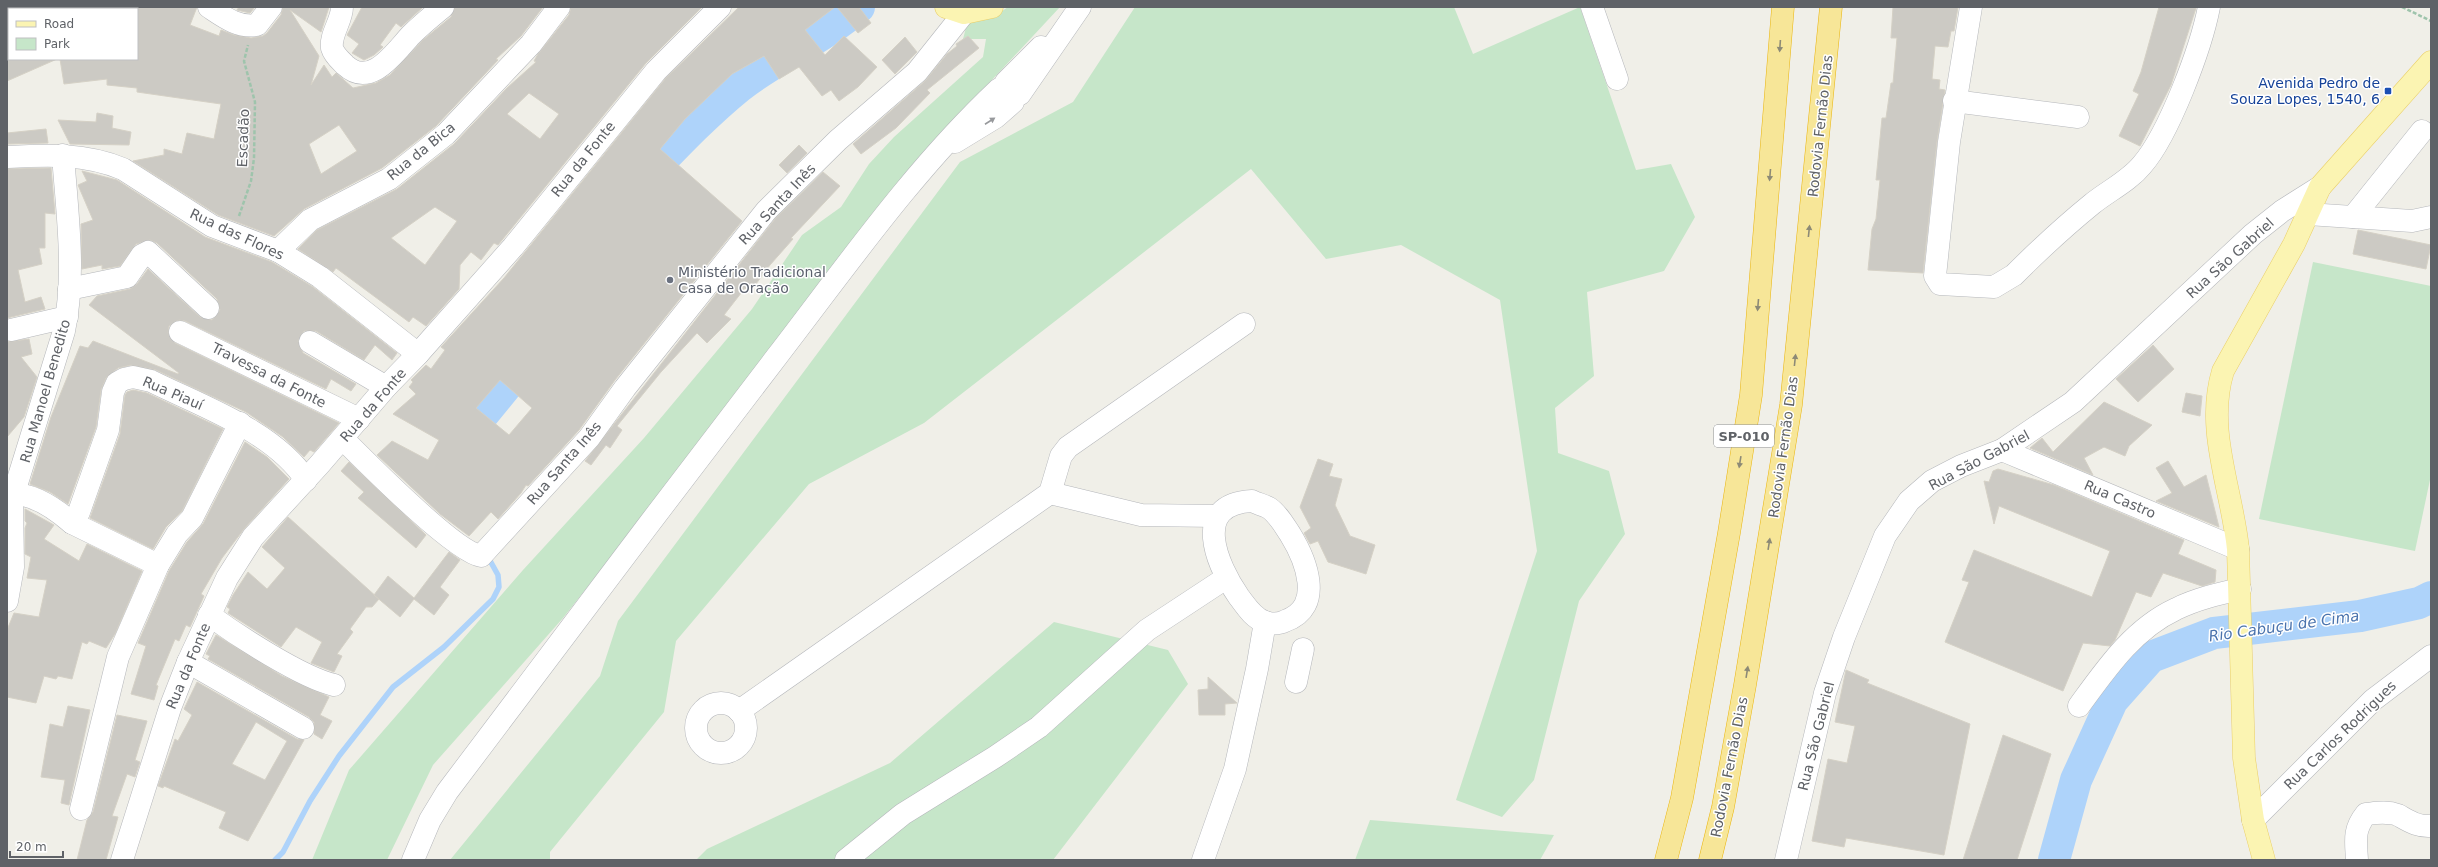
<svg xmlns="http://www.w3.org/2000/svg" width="2438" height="867" font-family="'DejaVu Sans',sans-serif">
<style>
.green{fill:#c6e6c9}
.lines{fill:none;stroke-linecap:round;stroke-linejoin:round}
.stream{stroke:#aed3fa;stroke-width:5.5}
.river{stroke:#aed3fa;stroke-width:32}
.building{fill:#cccac4;stroke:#d5d1c6;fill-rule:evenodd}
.minor-casing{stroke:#b5b7bb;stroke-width:23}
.major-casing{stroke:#eacf67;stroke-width:23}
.highway-casing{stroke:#eab50e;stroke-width:23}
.path{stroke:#9ec4ac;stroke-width:2.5;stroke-dasharray:4 2;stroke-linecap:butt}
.minor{stroke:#fff;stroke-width:22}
.major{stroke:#fbf4b2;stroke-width:22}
.highway{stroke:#f7e698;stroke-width:22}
.oneway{fill:#8d8a76}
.oneway2{fill:#97999c}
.transit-dot{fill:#1a4fb4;stroke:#fff;stroke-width:1.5}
.worship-dot{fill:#6b7280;stroke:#fff;stroke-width:1.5}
.labels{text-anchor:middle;stroke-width:3;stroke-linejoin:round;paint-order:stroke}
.shield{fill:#fff;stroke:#8f9195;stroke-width:1}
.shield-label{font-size:13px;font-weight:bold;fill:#5f6267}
.transit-label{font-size:14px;fill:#164399;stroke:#fff;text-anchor:end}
.street-label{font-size:14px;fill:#5f6267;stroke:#fff}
.worship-label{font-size:14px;fill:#5b616d;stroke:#fff;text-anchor:start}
.water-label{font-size:15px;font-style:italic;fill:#4a73ad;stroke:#fff}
</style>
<rect width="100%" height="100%" fill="#f0efe8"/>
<!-- green -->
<g class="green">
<polygon points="1008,7 1060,7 962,112 563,618 433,765 387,860 312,860 349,770 523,570 644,438 752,309 802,235 841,207 869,164 894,137 983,57 986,39 963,39 968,20 992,18"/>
<polygon points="1135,7 1454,7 1473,54 1580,7 1636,170 1671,164 1695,217 1664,271 1587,292 1594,376 1555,408 1558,453 1609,471 1625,534 1579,601 1534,780 1502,817 1456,800 1537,551 1500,300 1401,245 1326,259 1251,169 924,423 809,484 676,641 664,712 550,852 550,860 450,860 600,676 618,621 960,162 1073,102"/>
<polygon points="2313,262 2431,286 2431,475 2415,551 2259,519"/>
<polygon points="1054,622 1168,650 1188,684 1053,860 696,860 707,849 890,763"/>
<polygon points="1370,820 1554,835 1540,860 1355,860"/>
</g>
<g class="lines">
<!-- stream -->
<polyline class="stream" points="275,860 283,852 310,801 339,756 393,687 444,647 493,599 499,587 498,575 488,557"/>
<!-- river -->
<g class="river">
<path d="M636 187C669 153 702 117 739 87 777 57 823 39 859 7"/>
<polyline points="463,439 534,352"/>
<polyline points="2054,860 2076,780 2112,701 2151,657 2214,633 2360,616 2419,603 2431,597"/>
</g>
</g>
<!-- building -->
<g class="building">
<path d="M137 7H197L190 25 219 36 221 30 234 35 251 38 263 36 267 33 281 15 283 7H329L321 32 290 10 319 56 311 85 324 65 332 77 336 73 353 88 376 83 390 75 423 40 451 17 455 7H543L521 36 496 59 498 60 436 126 382 168 304 209 274 236 218 215 133 161 164 155V149L182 154 187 133 214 139 221 104 137 92V88L107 85V79L64 84 60 59H137ZM339 125 357 151 321 174 309 144Z"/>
<polygon points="239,7 255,7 250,13 237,10"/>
<polygon points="362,7 421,7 422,8 401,27 396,23 380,45 383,47 374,55 364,60 352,53 359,44 347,35"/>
<path d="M571 7H702L646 63 498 245 494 243 481 260 471 252 460 265 459 289 426 326 413 317 409 322 336 268 333 272 298 249 317 230 397 189 454 144 507 88 536 62 534 61 538 54 569 15ZM529 93 559 114 540 139 507 114ZM435 207 457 221 425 265 391 238Z"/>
<path d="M739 7H835L805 30 825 55 844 36 877 67 858 87 839 101 831 90 822 96 799 67 779 79 764 56 732 74 685 119 660 149 742 221 615 380 579 430 528 486 526 485 521 493 498 519 491 512 469 536 440 514 377 455 392 441 428 460 439 440 393 414 416 394 409 387 413 382 411 380 426 365 431 369 445 350 441 347 504 278 665 79ZM500 380 532 408 509 435 476 408Z"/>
<polygon points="837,7 859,7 871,23 858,33"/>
<polygon points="1893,7 1958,7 1954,31 1951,31 1948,47 1935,46 1932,79 1940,80 1939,89 1945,90 1937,141 1923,273 1868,270 1872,229 1876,219 1880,180 1876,180 1882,118 1886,118 1891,83 1893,83 1897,38 1891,38"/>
<polygon points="2159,7 2196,8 2171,85 2140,146 2119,136 2139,94 2133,91 2141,72"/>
<polygon points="968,36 979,48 927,90 930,93 896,128 861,154 853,144 925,81 947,54 957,46 956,44"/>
<polygon points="905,37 917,52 895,74 882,60"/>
<polygon points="7,59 57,59 7,81"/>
<polygon points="97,113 113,116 112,128 131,132 129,145 70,144 58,120 96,122"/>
<polygon points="46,129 48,143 7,144 7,133"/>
<polygon points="799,145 807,153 787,173 779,165"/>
<polygon points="51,168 55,214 45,213 45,248 39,248 42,264 18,270 25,302 41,297 45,309 7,318 7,169"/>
<polygon points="82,171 117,180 205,237 272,262 313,287 397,353 392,360 375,345 364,360 316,331 304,331 298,341 303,353 356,384 351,391 331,379 326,389 185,321 179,320 169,326 168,333 175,343 339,423 314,452 310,450 304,457 283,437 246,412 156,370 131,365 118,368 106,378 101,390 96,427 68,504 50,492 30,484 51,417 80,346 88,348 93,341 178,374 179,373 89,305 97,296 130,289 137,284 148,269 200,317 212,320 220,310 217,299 157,243 150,240 136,244 120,266 102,269 102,265 82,269 81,224 93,220 78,185 87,181"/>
<polygon points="823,172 840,186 791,238 793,239 770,265 750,292 745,288 724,315 731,319 707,343 697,333 661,372 617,426 622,430 610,448 606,445 591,465 585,461 775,219"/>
<polygon points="2358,230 2431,245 2426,269 2353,254"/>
<polygon points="29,339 32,354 21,357 37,377 24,417 7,437 7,342"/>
<polygon points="2153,345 2174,369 2138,402 2116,379"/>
<polygon points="133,390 147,393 223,429 182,511 166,527 153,549 90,518 120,434 125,395 127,392"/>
<polygon points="2186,393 2202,396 2200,416 2182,412"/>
<polygon points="2104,402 2152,425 2129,446 2125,456 2104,447 2084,458 2093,475 2030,448 2042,438 2053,452"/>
<polygon points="245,442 267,457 289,479 244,529 222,558 201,594 204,596 190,627 186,625 179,641 175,639 156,685 158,686 154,700 131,694 146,646 138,643 169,571 187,542 203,524"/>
<polygon points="1318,459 1333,464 1329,476 1342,479 1335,505 1350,536 1375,545 1366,574 1328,562 1318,541 1310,544 1304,533 1311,528 1300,507"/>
<polygon points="2168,461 2184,487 2206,475 2219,527 2156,501 2172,493 2156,468"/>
<polygon points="349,462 426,535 416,548 358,498 364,492 341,471"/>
<polygon points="1998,469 2054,485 2184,540 2178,554 2216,570 2215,582 2202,586 2163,573 2151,597 2136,592 2115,640 2110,646 2083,643 2063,691 1945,642 1969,582 1962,580 1974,550 2092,597 2110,551 1999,506 1994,524 1984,481 1989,482 1993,471"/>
<polygon points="25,509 54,525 44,539 79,561 87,544 142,571 115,634 106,648 89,641 87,644 82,642 72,679 58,676 56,679 44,676 36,703 7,697 7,630 14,613 39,617 47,580 27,578 31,557 25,554 25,528 27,523 25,521"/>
<polygon points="288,517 379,599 372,607 366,607 350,629 353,632 337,654 342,656 334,672 311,663 322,642 296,627 281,647 228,613 230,609 227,607 233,595 248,572 267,589 285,568 262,547"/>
<polygon points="449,552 460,560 440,587 449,595 434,615 414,599 400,617 374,595 388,576 414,598"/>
<polygon points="216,635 282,676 329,697 320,715 332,721 322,739 314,734 314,722 309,717 208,659 210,656 206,654"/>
<polygon points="1846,670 1869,680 1867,683 1970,724 1944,855 1846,838 1844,847 1812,841 1828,759 1847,763 1855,726 1835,722"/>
<polygon points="1208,677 1237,703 1225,704 1225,715 1199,715 1198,690 1208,689"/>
<path d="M197 682 297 739 304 740 248 841 219 828 226 812 164 786 163 788 158 786 175 739 178 741 192 715 184 709ZM256 722 287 741 265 780 232 764Z"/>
<polygon points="68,706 90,710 69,805 61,803 65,780 41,777 50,724 63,727"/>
<polygon points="117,715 147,721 135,760 140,762 135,777 127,774 112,816 118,817 106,860 77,860 87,820 93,812"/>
<polygon points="2003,735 2051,754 2017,860 1963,860"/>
</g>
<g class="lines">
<defs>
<g id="minor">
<polyline points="65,7 67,9"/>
<path d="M209 7C224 17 238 28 257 25L271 7"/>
<path d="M342 7C342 21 330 34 332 48 334 55 340 60 345 65 371 89 395 52 411 35 421 25 432 16 443 7"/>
<polyline points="1592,7 1617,79"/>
<path d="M1971 7 1949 142 1935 276 1940 284 1994 287 2014 275C2039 250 2065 226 2092 204 2108 191 2129 181 2142 165 2169 134 2201 48 2209 7"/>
<polyline points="1006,82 1041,47"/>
<polyline points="1020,94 1080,7"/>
<polyline points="1954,101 2078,117"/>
<polyline points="955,142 996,117 1013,102"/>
<path d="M7 157C47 155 85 153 123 169L212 226 278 251 320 277 418 354"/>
<polyline points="2308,214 2412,221 2431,217"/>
<polyline points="2353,217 2422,131"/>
<polyline points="278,251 310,220 389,179 446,134 531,44 559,7"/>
<polyline points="69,289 127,277 142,255 148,252 208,308"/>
<polyline points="11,330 67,317"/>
<polyline points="180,332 359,419"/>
<polyline points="310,342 386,387"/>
<path d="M343 439C366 462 455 552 481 556L589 438 625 388 766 211 838 140 917 72 964 13"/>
<polyline points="2002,450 2238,549"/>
<polyline points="1050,493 1141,515 1217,516"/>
<path d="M13 494C34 494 57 510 72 523L158 565"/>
<path d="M1252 501C1258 504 1264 505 1269 508 1278 514 1284 525 1290 534 1306 560 1325 607 1285 621 1279 624 1271 624 1265 622 1253 618 1246 606 1239 597 1217 565 1190 504 1252 501Z"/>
<path d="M72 523 79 512 108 430 113 392 117 383 124 379 133 377 151 381C201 406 274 431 306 480"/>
<path d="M7 601 13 567 12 499 64 331C76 274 67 212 63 155"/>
<path d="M209 615C238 636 301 677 334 685"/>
<polyline points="188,662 303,728"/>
<polyline points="1296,682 1303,649"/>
<circle cx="721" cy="728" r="25"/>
<path d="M2079 706C2106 669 2133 629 2176 609 2196 599 2218 594 2240 589"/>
<polyline points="739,711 1050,493 1061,456 1068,447 1244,324"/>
<polyline points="81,809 118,657 158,565 177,534 192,518 240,423"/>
<polyline points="2253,820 2373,700 2431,656"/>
<polyline points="122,860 170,708 188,662 227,578 253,537 319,465 386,387 418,354 513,247 656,71 720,7"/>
<path d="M413 860 430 820 447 792C556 646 667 500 778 355 848 264 915 168 999 89"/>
<polyline points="846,860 903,814 995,757 1039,727 1147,630 1226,578"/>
<polyline points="1203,860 1235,769 1257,669 1265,622"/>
<polyline points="1786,860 1825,693 1844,637 1885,536 1909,501 1932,481 1961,466 2002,450 2073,402 2253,234 2282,211 2320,187"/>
<path d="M2357 860C2356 841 2353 830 2366 814 2376 813 2387 811 2398 815 2409 821 2417 827 2431 826"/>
</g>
<g id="major">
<polyline points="946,7 964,13 992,7"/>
<path d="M2264 860 2253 820 2244 758 2238 549C2232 489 2205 430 2223 371L2294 244 2320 187 2431 62"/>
</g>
<g id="highway">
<polyline points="1666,860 1682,798 1729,533 1751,395 1783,7"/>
<polyline points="1710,860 1723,807 1745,685 1791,405 1831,7"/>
</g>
</defs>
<!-- minor casing -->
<use href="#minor" class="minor-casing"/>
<!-- major casing -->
<use href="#major" class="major-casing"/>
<!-- highway casing -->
<use href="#highway" class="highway-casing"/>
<!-- path -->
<g class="path">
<polyline points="2402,7 2431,21"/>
<polyline points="239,216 251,181 254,158 255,102 244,61 248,45"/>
</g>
<!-- minor -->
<use href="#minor" class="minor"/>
<!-- major -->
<use href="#major" class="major"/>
<!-- highway -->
<use href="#highway" class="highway"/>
</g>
<!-- one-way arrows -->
<defs><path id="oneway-solid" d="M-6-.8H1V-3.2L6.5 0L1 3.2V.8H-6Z"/></defs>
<g class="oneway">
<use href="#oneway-solid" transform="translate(1780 46) rotate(94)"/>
<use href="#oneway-solid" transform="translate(1770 175) rotate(95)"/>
<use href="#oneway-solid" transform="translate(1809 231) rotate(-84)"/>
<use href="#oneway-solid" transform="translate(1758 305) rotate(95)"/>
<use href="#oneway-solid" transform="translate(1795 360) rotate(-84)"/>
<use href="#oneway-solid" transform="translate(1740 462) rotate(99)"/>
<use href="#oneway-solid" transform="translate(1769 544) rotate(-81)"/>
<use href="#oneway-solid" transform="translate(1747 672) rotate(-81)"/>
</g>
<use class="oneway2" href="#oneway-solid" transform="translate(990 121) rotate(-33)"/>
<!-- markers -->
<rect class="transit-dot" x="2384" y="87" width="8" height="8" rx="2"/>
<circle class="worship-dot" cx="670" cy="280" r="4"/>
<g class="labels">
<!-- shield labels -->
<rect class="shield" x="1714" y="425" width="60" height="22" rx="3"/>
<g class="shield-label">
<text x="1744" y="441">SP-010</text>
</g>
<!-- transit labels -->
<g class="transit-label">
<text x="2380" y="88">Avenida Pedro de<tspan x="2380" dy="16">Souza Lopes, 1540, 6</tspan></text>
</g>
<!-- street labels -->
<g class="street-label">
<text transform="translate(1820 126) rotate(-84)" y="5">Rodovia Fernão Dias</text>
<text transform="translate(243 138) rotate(-88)" y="5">Escadão</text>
<text transform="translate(421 151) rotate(-39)" y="5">Rua da Bica</text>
<text transform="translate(583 159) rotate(-51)" y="5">Rua da Fonte</text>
<text transform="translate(777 204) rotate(-47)" y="5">Rua Santa Inês</text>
<text transform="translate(237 234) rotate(25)" y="5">Rua das Flores</text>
<text transform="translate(2230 258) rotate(-42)" y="5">Rua São Gabriel</text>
<text transform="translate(269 375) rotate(27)" y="5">Travessa da Fonte</text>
<text transform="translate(45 391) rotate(-74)" y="5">Rua Manoel Benedito</text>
<text transform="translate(173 393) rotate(23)" y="5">Rua Piauí</text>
<text transform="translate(373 405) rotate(-49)" y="5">Rua da Fonte</text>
<text transform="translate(1783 447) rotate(-82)" y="5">Rodovia Fernão Dias</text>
<text transform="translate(1979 460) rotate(-28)" y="5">Rua São Gabriel</text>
<text transform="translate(564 463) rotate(-49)" y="5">Rua Santa Inês</text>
<text transform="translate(2120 499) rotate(23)" y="5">Rua Castro</text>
<text transform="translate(188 666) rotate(-67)" y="5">Rua da Fonte</text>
<text transform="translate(2340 735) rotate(-44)" y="5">Rua Carlos Rodrigues</text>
<text transform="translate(1816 736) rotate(-76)" y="5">Rua São Gabriel</text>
<text transform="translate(1729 767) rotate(-79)" y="5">Rodovia Fernão Dias</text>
</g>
<!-- worship labels -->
<g class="worship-label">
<text x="678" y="277">Ministério Tradicional<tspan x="678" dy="16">Casa de Oração</tspan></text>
</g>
<!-- water labels -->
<g class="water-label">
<text transform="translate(2284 626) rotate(-8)" y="5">Rio Cabuçu de Cima</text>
</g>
</g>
<!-- border -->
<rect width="2438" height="867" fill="none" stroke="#5f6267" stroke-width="16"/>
<!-- legend -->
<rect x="8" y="8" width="130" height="52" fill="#ffffff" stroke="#bfc0c2"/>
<rect x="16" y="21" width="20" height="6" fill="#fbf4b2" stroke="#bfc0c2"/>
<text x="44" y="28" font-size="12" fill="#5f6267">Road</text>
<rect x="16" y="38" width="20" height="12" fill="#c6e6c9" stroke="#bfc0c2"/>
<text x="44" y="48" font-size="12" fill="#5f6267">Park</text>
<!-- scale -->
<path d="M10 851v6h53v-6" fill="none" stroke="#5f6267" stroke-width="2"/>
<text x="16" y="851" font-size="12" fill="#5f6267" stroke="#ffffff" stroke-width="3" paint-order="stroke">20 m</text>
</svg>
